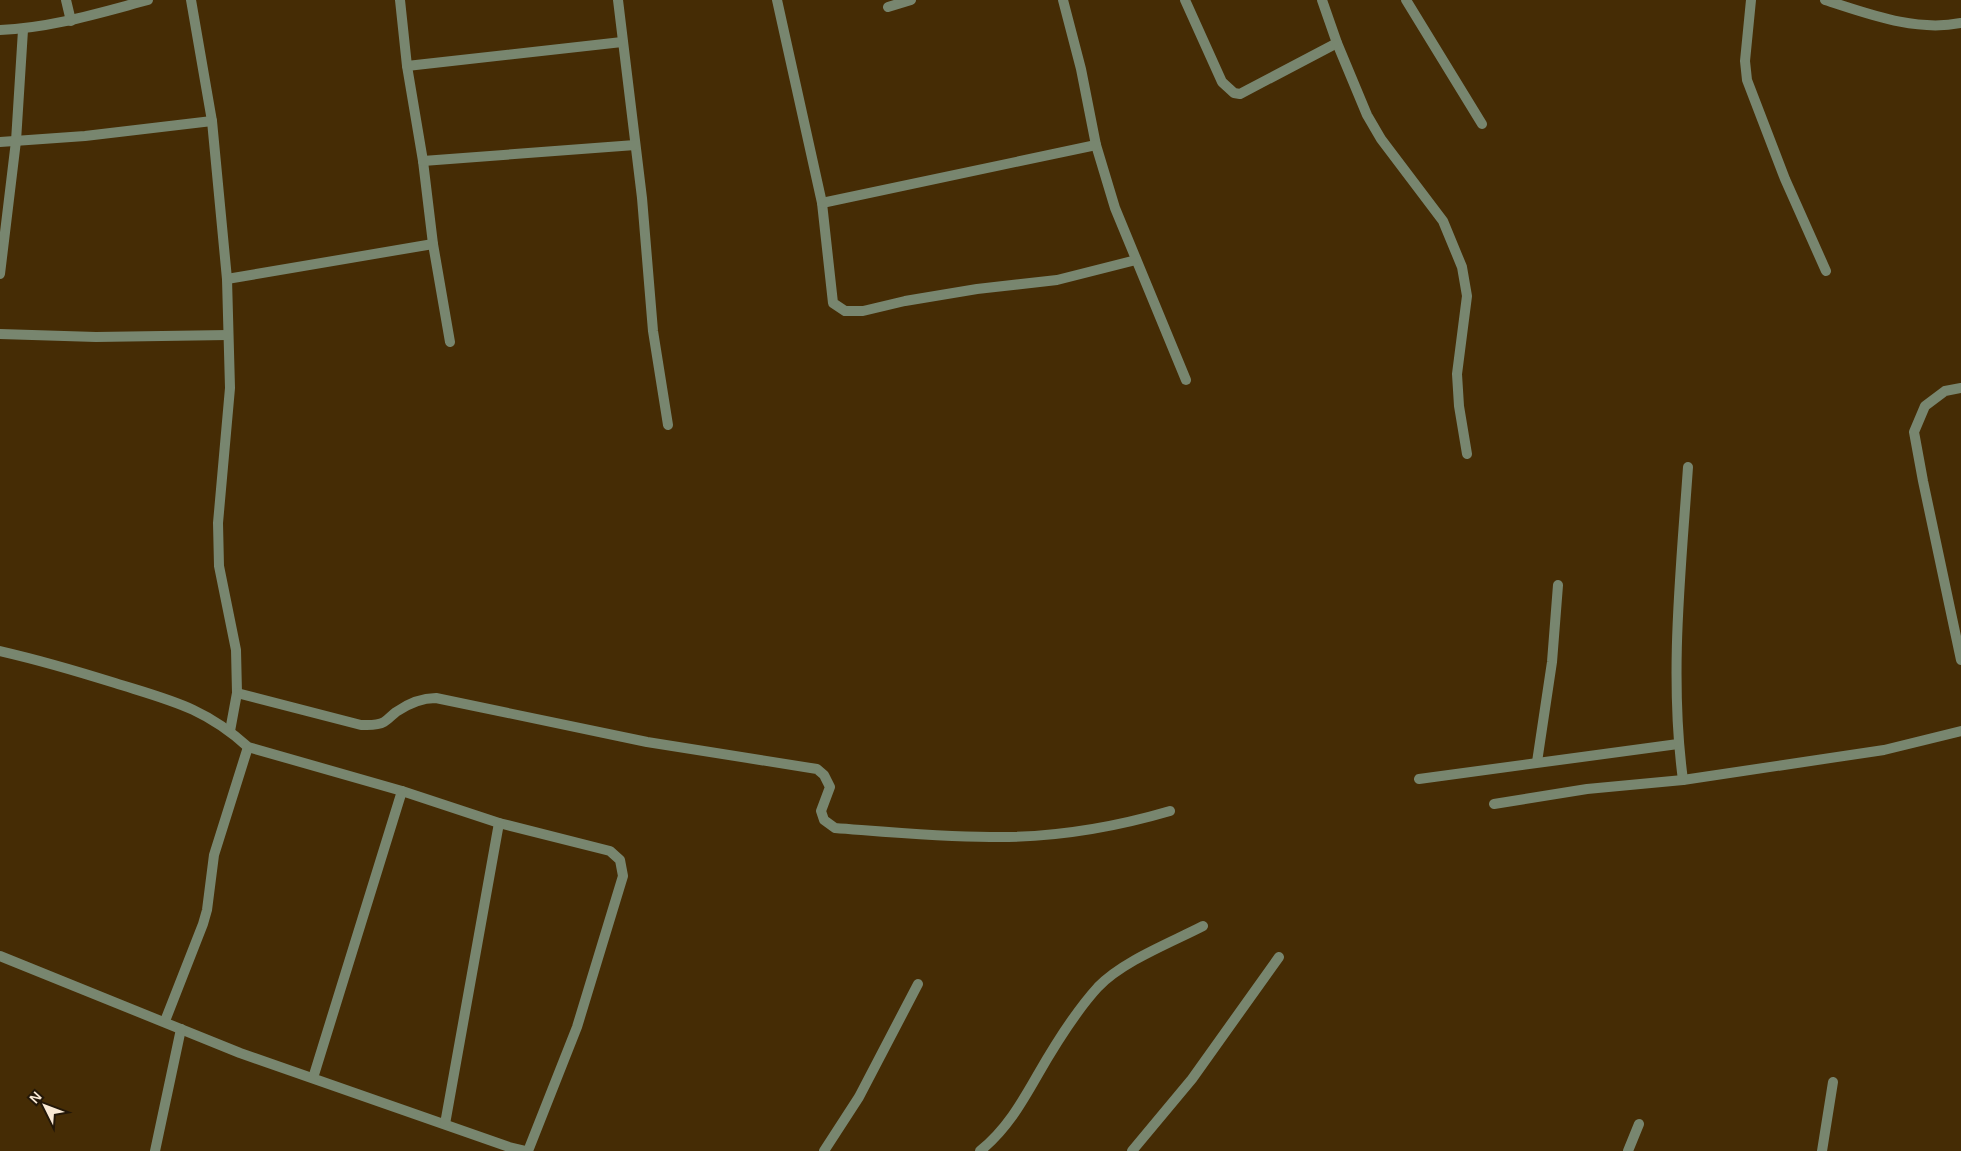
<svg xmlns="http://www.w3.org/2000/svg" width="1961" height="1151" font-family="Helvetica,sans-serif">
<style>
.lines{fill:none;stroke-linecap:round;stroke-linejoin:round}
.minor{stroke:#78866f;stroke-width:10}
</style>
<rect width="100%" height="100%" fill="#452c05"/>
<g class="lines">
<!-- minor -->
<g class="minor">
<polyline points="66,0 71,21"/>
<polyline points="191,0 212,121 227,279 230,388 218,523 219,566 236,650 237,693 230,731"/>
<polyline points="400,0 407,66 423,161 433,244 450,342"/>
<polyline points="618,0 642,198 653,331 668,425"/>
<polyline points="777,0 822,203 833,303 845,311 863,311 905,301 977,289 1057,280 1136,260"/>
<polyline points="1063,0 1081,69 1096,145 1115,208 1186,380"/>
<polyline points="1185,0 1222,82 1234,93 1240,94 1337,43"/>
<polyline points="1322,0 1337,43 1367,115 1381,139 1443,221 1462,267 1467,296 1457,374 1459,406 1467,454"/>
<polyline points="1406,0 1482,124"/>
<polyline points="1751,0 1745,61 1747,80 1785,179 1826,271"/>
<path d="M1825 0C1869 14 1915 32 1961 23"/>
<polyline points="888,7 911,0"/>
<path d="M0 30C51 28 99 13 148 0"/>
<polyline points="407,66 622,42"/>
<polyline points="0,142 85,136 212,121"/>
<polyline points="423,161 635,145"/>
<polyline points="822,203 1096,145"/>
<polyline points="0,274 16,141 23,30"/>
<polyline points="227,279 433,244"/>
<polyline points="0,334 96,337 228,335"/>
<polyline points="1961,388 1945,391 1925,406 1914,432 1923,481 1961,660"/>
<path d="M0 651C39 660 77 671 115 683 169 700 204 707 248 747L402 791 499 823 610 851 620 860 623 876 577 1027 528 1151"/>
<path d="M237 693 361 725C368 725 377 726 384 722 389 719 392 715 396 712 409 703 421 698 436 698L647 742 817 769 824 775 830 787 821 811 824 820 835 828C887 832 939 837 990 837 1051 838 1112 828 1170 811"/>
<polyline points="1537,762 1552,662 1558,585"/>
<polyline points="1419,779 1678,744"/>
<path d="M1683 780C1669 676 1681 570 1688 467"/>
<polyline points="1494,804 1587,789 1683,780 1884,750 1961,731"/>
<polyline points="0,956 240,1053 509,1147 526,1151"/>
<polyline points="165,1021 203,924 207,910 214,855 248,747"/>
<polyline points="313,1078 402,791"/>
<polyline points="445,1124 499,823"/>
<polyline points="155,1151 181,1029"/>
<polyline points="824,1151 859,1097 918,984"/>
<path d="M980 1151C1006 1130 1021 1104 1037 1076 1053 1048 1077 1010 1098 987 1123 961 1170 943 1203 926"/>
<polyline points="1132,1151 1192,1079 1279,957"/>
<polyline points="1628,1151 1639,1124"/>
<polyline points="1822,1151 1833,1082"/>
</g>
</g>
<!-- north arrow -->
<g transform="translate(45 1106) rotate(312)" stroke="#231708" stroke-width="4" paint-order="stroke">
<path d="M0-4L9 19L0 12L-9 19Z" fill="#f9e9d5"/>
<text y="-8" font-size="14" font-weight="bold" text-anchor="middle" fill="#f9e9d5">N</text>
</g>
</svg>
